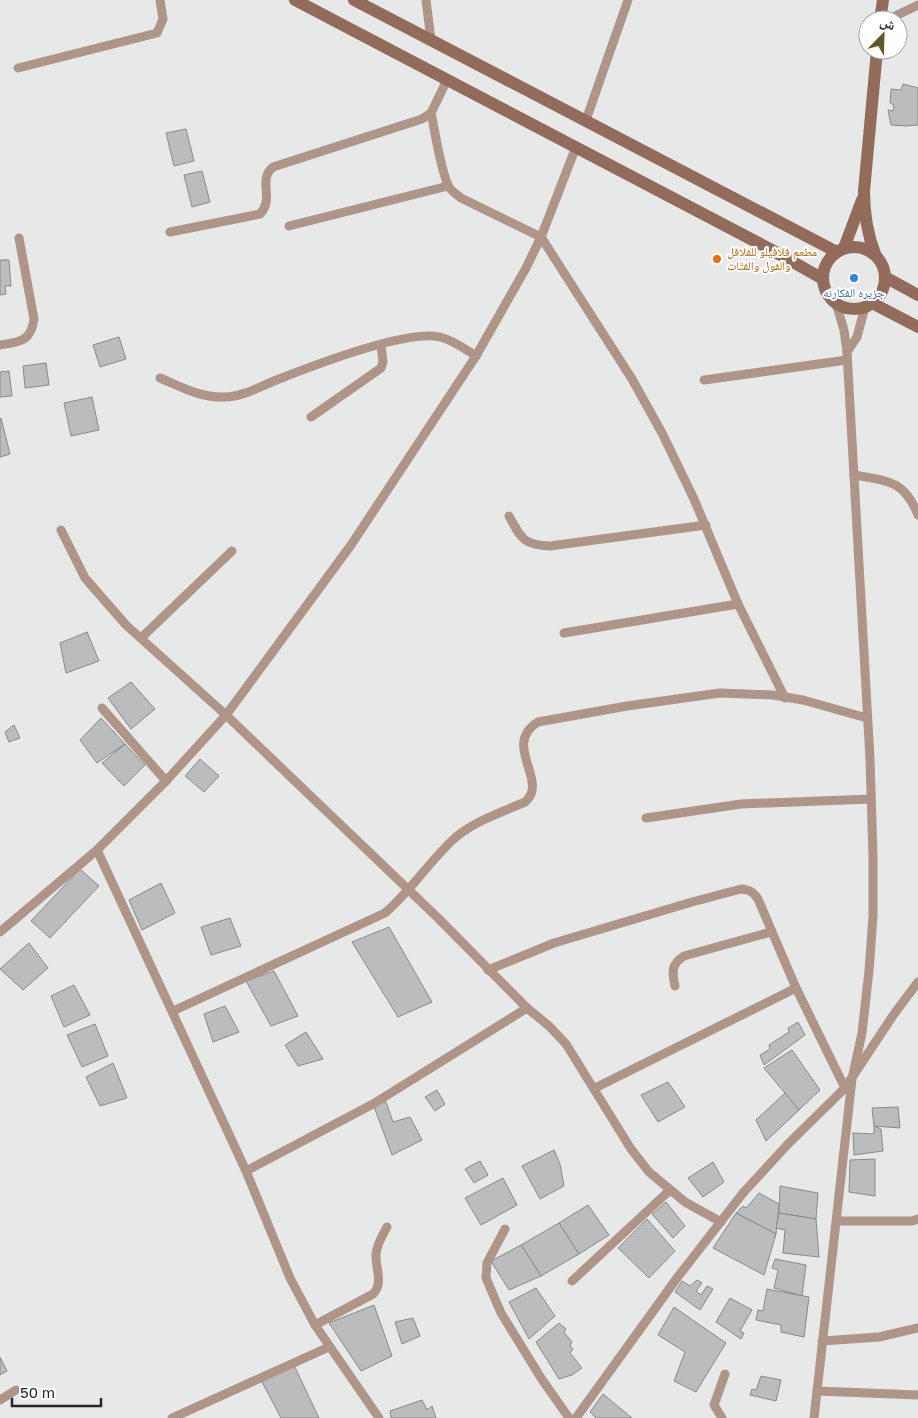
<svg xmlns="http://www.w3.org/2000/svg" width="918" height="1418" font-family="'Golos Text','Noto Naskh Arabic',sans-serif">
<style>
.building{fill:#bbbcbd;stroke:#89898a}
.lines{fill:none;stroke-linecap:round;stroke-linejoin:round}
.street{stroke:#af9488;stroke-width:9}
.secondary{stroke:#926b5a;stroke-width:12}
.food-dot{fill:#e8710a;stroke:#fff;stroke-width:2}
.shop-dot{fill:#3f7fe0;stroke:#fff;stroke-width:2}
.labels{text-anchor:middle;stroke-width:4;stroke-linejoin:round;paint-order:stroke}
.food-label{font-size:12px;fill:#c56008;stroke:#fff;text-anchor:start}
.shop-label{font-size:12px;fill:#366cbe;stroke:#fff}
</style>
<rect width="100%" height="100%" fill="#e7e8e8"/>
<!-- building -->
<g class="building">
<polygon points="903,84 918,88 918,125 906,126 891,125 888,110 893,111 894,105 890,103 891,89 901,90"/>
<polygon points="186,129 194,161 174,166 166,133"/>
<polygon points="202,171 210,202 192,207 184,175"/>
<polygon points="0,260 9,260 11,286 5,286 6,294 0,295"/>
<polygon points="119,337 126,359 100,367 93,345"/>
<polygon points="46,363 49,385 25,388 23,366"/>
<polygon points="9,371 12,396 0,397 0,372"/>
<polygon points="92,397 99,430 71,436 64,403"/>
<polygon points="1,418 10,454 0,457 0,419"/>
<polygon points="87,632 99,661 66,673 60,643"/>
<polygon points="131,682 155,709 131,729 108,698"/>
<polygon points="101,718 125,744 97,763 80,740"/>
<polygon points="14,725 20,738 9,742 5,732"/>
<polygon points="125,744 145,765 124,786 102,763"/>
<polygon points="200,759 219,776 204,792 185,776"/>
<polygon points="80,869 99,886 50,938 31,921"/>
<polygon points="161,883 175,913 142,930 129,900"/>
<polygon points="230,918 241,946 211,955 201,927"/>
<polygon points="389,927 432,1002 398,1017 352,942"/>
<polygon points="29,943 48,968 23,990 0,969"/>
<polygon points="274,971 298,1016 271,1026 246,981"/>
<polygon points="74,985 90,1015 64,1027 51,996"/>
<polygon points="225,1006 239,1032 213,1042 204,1014"/>
<polygon points="798,1022 805,1035 764,1065 760,1055 770,1049 769,1045 789,1032 788,1028"/>
<polygon points="95,1024 108,1056 82,1067 67,1035"/>
<polygon points="306,1032 323,1059 298,1066 285,1045"/>
<polygon points="792,1050 820,1090 799,1110 764,1068"/>
<polygon points="113,1063 127,1098 100,1106 86,1077"/>
<polygon points="668,1082 685,1107 658,1122 641,1095"/>
<polygon points="437,1090 445,1104 435,1111 425,1097"/>
<polygon points="785,1093 799,1110 766,1141 756,1120"/>
<polygon points="386,1102 393,1122 410,1117 422,1140 392,1155 373,1104"/>
<polygon points="898,1107 900,1128 874,1126 872,1108"/>
<polygon points="874,1126 881,1129 883,1151 854,1155 853,1133 874,1134"/>
<polygon points="554,1150 560,1164 564,1186 540,1199 522,1166"/>
<polygon points="875,1159 875,1196 849,1192 850,1160"/>
<polygon points="480,1161 488,1175 474,1183 465,1169"/>
<polygon points="713,1162 724,1182 703,1197 688,1178"/>
<polygon points="503,1178 517,1205 481,1225 465,1198"/>
<polygon points="780,1186 818,1193 816,1219 779,1213"/>
<polygon points="759,1193 779,1204 776,1234 736,1213 743,1206 746,1208"/>
<polygon points="666,1202 685,1226 673,1238 652,1214"/>
<polygon points="588,1205 609,1235 579,1254 559,1223"/>
<polygon points="736,1213 776,1234 764,1275 713,1248"/>
<polygon points="779,1213 816,1219 819,1257 783,1253 785,1230 776,1228"/>
<polygon points="647,1219 675,1251 649,1278 618,1248"/>
<polygon points="559,1223 579,1254 541,1276 521,1245"/>
<polygon points="521,1245 541,1276 509,1290 491,1261"/>
<polygon points="775,1259 806,1265 802,1296 774,1288 778,1270 772,1268"/>
<polygon points="697,1280 702,1283 696,1291 701,1295 707,1286 713,1289 700,1310 675,1292 682,1281 690,1286"/>
<polygon points="536,1288 555,1316 529,1339 509,1302"/>
<polygon points="767,1289 809,1297 804,1337 781,1332 781,1325 756,1320 758,1310 763,1311"/>
<polygon points="730,1298 752,1310 740,1331 744,1333 741,1339 716,1322"/>
<polygon points="374,1305 392,1356 361,1371 329,1323"/>
<polygon points="674,1307 726,1343 696,1392 674,1381 685,1352 658,1335"/>
<polygon points="413,1318 420,1336 402,1344 395,1322"/>
<polygon points="559,1323 566,1329 564,1332 572,1342 570,1346 573,1349 570,1353 582,1368 572,1375 559,1379 536,1342"/>
<polygon points="0,1357 7,1371 0,1375"/>
<polygon points="293,1363 319,1418 281,1418 262,1382"/>
<polygon points="761,1376 781,1380 776,1401 750,1395 752,1389 756,1390"/>
<polygon points="603,1394 632,1418 596,1418 590,1412"/>
<polygon points="422,1400 427,1410 432,1406 436,1418 391,1418 390,1411"/>
</g>
<g class="lines">
<!-- street -->
<g class="street">
<polyline points="426,0 431,40"/>
<polyline points="887,20 918,5"/>
<polyline points="18,68 157,33 163,19 160,0"/>
<path d="M431 113C435 131 441 173 449 187 452 192 457 194 461 198L541 237 632 379 662 433 694 499 738 604 785 698"/>
<polyline points="586,120 628,0"/>
<polyline points="289,226 448,186"/>
<path d="M170 232 260 214C275 199 257 180 273 167L422 119 431 113 447 80"/>
<path d="M0 345C19 342 31 342 34 319L19 238"/>
<polyline points="847,352 857,337 865,307"/>
<path d="M160 378C181 387 201 398 225 397 243 397 263 385 279 379 312 366 407 329 440 337 453 340 465 349 476 356"/>
<polyline points="704,380 847,360"/>
<polyline points="311,417 381,368 383,362 381,345"/>
<path d="M854 475C888 481 904 480 918 515"/>
<path d="M509 516C521 538 523 545 550 546L706 525"/>
<polyline points="61,530 85,578 126,625 226,715 438,918 527,1008 549,1026 566,1044 631,1149 649,1172 685,1202 721,1222"/>
<polyline points="564,633 738,604"/>
<polyline points="141,638 232,551"/>
<polyline points="102,708 166,781"/>
<polyline points="646,818 741,804 871,799"/>
<polyline points="97,850 246,1171 290,1278 315,1325 379,1418"/>
<polyline points="0,932 97,850 166,781 226,715 246,688 351,545 476,356 526,268 541,237 576,147"/>
<path d="M488 970 554 943 692 902 741 889C749 890 753 891 758 899L796 988 845 1088"/>
<path d="M675 986C672 972 671 964 684 956L771 932"/>
<path d="M173 1011 385 913C411 891 430 860 456 837 475 821 502 812 525 802 550 781 501 745 538 722L627 706 720 693 773 695 803 700 867 718"/>
<polyline points="595,1088 796,988"/>
<polyline points="246,1171 373,1104 527,1008"/>
<polyline points="837,1221 912,1221 918,1219"/>
<polyline points="505,1229 487,1263 486,1278 501,1313 541,1378 569,1418"/>
<polyline points="572,1281 670,1190"/>
<path d="M315 1325 373 1294C384 1283 375 1268 376 1254 377 1244 382 1236 387 1227"/>
<polyline points="822,1341 879,1337 918,1328"/>
<polyline points="817,1391 918,1395"/>
<polyline points="0,1400 16,1390"/>
<polyline points="172,1418 329,1347"/>
<polyline points="576,1418 677,1278 743,1193 788,1144 845,1088 894,1014 918,982"/>
<polyline points="722,1418 714,1405 725,1374"/>
<polyline points="814,1418 852,1079 862,1033 869,971 873,916 873,856 870,759 847,352 844,330 836,303"/>
</g>
<!-- secondary -->
<g class="secondary">
<polyline points="295,0 770,249 823,279"/>
<polyline points="354,0 837,252"/>
<polyline points="880,20 883,0"/>
<circle cx="854" cy="278" r="31"/>
<polyline points="844,248 862,200"/>
<path d="M875 254C867 233 864 213 864 191L877 50"/>
<polyline points="885,277 918,295"/>
<polyline points="872,303 918,327"/>
</g>
</g>
<!-- markers -->
<circle class="food-dot" cx="717" cy="259" r="5"/>
<circle class="shop-dot" cx="854" cy="278" r="5"/>
<g class="labels">
<!-- food labels -->
<g class="food-label">
<text x="727" y="256">مطعم فلافيلو للفلافل<tspan x="727" dy="14">والفول والفتّات</tspan></text>
</g>
<!-- shop labels -->
<g class="shop-label">
<text x="854" y="297">جزيره الفكارنه</text>
</g>
</g>
<!-- north arrow -->
<g transform="translate(883 35) rotate(23)"><circle r="24" fill="#ffffff" stroke="#a8a8a8"/>
<path d="M0-4L9 19L0 12L-9 19Z" fill="#635824"/>
<text y="-8" font-size="14" font-weight="bold" text-anchor="middle" fill="#262626">ش</text>
</g>
<!-- scale -->
<path d="M12 1398v8h89v-8" fill="none" stroke="#262626" stroke-width="2.5"/>
<text x="20" y="1398" font-size="15" fill="#262626" stroke="#ffffff" stroke-width="4" paint-order="stroke">50 m</text>
</svg>
